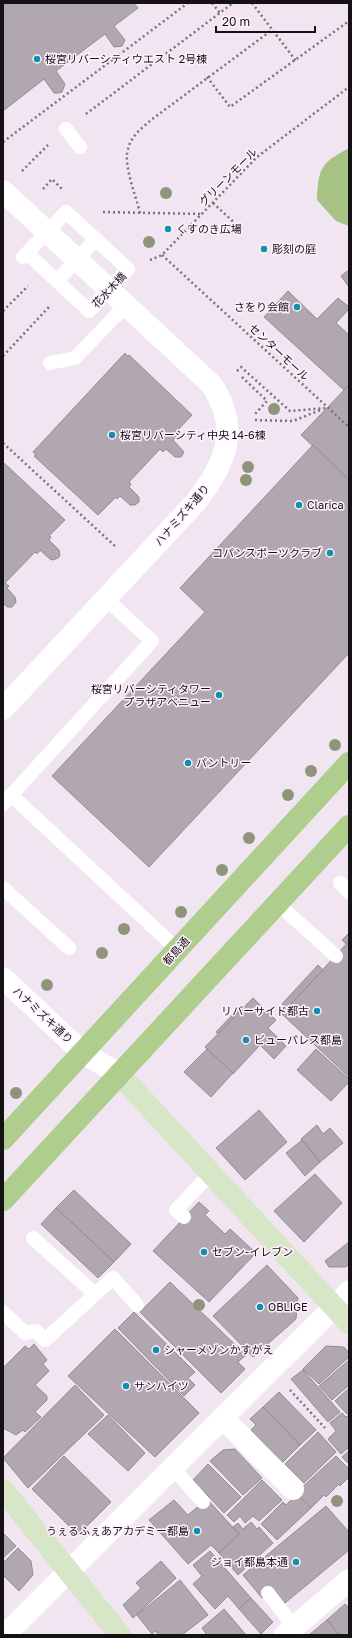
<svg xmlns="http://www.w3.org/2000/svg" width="352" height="1638" font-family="'Golos Text','Noto Sans JP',sans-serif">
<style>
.green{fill:#a7c384}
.building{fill:#b1a7b1;stroke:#958b95}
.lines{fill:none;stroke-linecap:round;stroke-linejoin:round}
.path{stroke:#797279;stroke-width:2.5;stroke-dasharray:2 3;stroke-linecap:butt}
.lane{stroke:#fff;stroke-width:14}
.street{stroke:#fff;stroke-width:22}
.secondary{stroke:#d7e6c6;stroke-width:22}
.primary{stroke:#afcd8d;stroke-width:22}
.tree{fill:#8e957a}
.poi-dot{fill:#148daf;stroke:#fdf2fd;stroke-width:1.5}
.labels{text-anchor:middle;stroke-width:3;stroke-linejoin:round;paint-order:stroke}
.poi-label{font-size:11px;fill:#151215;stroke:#fdf2fd;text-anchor:start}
.street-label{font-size:11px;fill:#151215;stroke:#fdf2fd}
</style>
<rect width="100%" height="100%" fill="#f0e5f0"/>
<!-- green -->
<path class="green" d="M349 148V226L336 221 317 200C318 168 321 163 349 148Z"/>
<!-- building -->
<g class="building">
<polygon points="3,3 134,3 138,8 114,26 125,40 122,46 114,47 105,34 56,71 65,84 62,92 58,93 54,93 44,79 3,111"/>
<polygon points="349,270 349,287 341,276"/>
<polygon points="288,291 317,319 338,298 349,307 349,309 336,323 349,335 349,385 344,390 264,317"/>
<polygon points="125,353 127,356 129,355 192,415 174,434 176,437 173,440 184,452 181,457 175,457 166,449 163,452 160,449 129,482 131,484 129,487 139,497 139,502 135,505 130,505 120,496 117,499 116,497 98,515 34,456 36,455 33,452"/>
<polygon points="349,385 349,480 301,435"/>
<polygon points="313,445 349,480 349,653 149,867 52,776 205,612 180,588"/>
<polygon points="3,462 65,520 49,536 51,537 49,540 59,550 60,556 58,558 53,560 50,559 40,550 37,554 35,552 5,583 9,586 7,588 15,597 16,602 12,607 7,607 3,603"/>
<polygon points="349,933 349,941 346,944 342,940"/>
<polygon points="349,941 349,1077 282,1014"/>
<polygon points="318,965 323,970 287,1008 282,1004"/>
<polygon points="253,998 276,1020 268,1028 286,1046 274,1059 260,1045 233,1074 205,1047"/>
<polygon points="238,1009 240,1011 237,1014 218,1034 216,1032"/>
<polygon points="207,1049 233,1073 211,1097 184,1072"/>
<polygon points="316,1049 349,1079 349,1082 331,1101 297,1070"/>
<polygon points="259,1110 287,1142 245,1180 216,1148"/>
<polygon points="317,1125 323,1134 330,1128 343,1143 320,1162 301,1139"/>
<polygon points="302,1140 320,1162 305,1176 286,1153"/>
<polygon points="315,1174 342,1203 304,1242 274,1211"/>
<polygon points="74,1190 131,1244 114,1262 56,1208"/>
<polygon points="199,1202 209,1211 205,1215 225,1234 230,1229 256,1253 209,1302 153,1251"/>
<polygon points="56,1208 114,1262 98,1278 41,1224"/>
<polygon points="349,1242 349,1264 346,1267 329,1267 325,1261"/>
<polygon points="267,1265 298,1298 296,1319 253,1357 213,1316"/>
<polygon points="170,1282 246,1355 238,1362 245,1369 221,1393 140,1312"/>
<polygon points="134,1312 195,1372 188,1378 195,1385 184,1396 118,1328"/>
<polygon points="115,1329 199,1413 155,1457 68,1376"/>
<polygon points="34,1344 47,1360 43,1364 49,1371 35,1385 47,1396 47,1400 35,1412 41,1417 25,1432 23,1430 16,1435 3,1428 3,1368 25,1346 29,1349"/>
<polygon points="326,1346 344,1347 349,1353 349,1357 319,1384 303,1369"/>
<polygon points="349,1360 349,1385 332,1400 319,1386"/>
<polygon points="303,1370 340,1412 328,1422 291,1379"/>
<polygon points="75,1385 104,1415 28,1488 3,1458"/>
<polygon points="349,1388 349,1413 347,1414 335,1401"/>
<polygon points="279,1392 316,1430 300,1445 263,1407"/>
<polygon points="263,1407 300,1445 282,1463 251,1430 256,1425 250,1419"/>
<polygon points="342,1413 346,1417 349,1415 349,1447 341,1454 328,1439 336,1431 330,1423"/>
<polygon points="108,1415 145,1453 128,1471 88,1434"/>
<polygon points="318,1432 336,1452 304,1483 285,1464"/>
<polygon points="235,1449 262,1478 243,1495 210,1461 223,1450"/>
<polygon points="349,1451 349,1464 342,1457"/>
<polygon points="64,1456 111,1502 78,1535 32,1489"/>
<polygon points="336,1456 349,1469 349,1477 340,1486 339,1484 326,1497 324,1495 311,1508 296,1493"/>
<polygon points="208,1464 241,1497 224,1513 193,1480"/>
<polygon points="262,1480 282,1500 259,1521 253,1516 245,1523 240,1516 234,1522 227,1515"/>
<polygon points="297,1494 311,1508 277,1540 261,1524 283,1502 286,1505"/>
<polygon points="207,1499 239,1534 219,1553 211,1545 188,1564 149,1520 174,1500 188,1515"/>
<polygon points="326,1506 349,1532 349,1550 285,1603 273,1589 262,1598 243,1575"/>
<polygon points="251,1522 257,1529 259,1527 273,1543 238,1575 219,1553 239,1534 233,1527 238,1523 243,1529"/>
<polygon points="3,1533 16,1546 3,1558"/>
<polygon points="18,1548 31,1561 33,1575 19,1591 3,1575 3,1563"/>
<polygon points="210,1551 251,1598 239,1609 228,1596 215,1609 193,1584 202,1576 193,1565"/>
<polygon points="161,1561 176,1578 133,1618 123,1605 141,1588 136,1583"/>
<polygon points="180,1580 208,1615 182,1635 159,1635 155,1631 152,1634 137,1615"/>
<polygon points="251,1598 273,1622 261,1634 239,1609"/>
<polygon points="345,1604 349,1608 349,1635 339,1635 327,1620"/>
<polygon points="224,1609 246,1635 207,1635 202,1628"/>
<polygon points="327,1620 339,1635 309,1635"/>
</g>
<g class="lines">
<!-- path -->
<g class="path">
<polyline points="212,3 220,13"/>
<polyline points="252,3 296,61"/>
<polyline points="207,77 230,107 349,21"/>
<polyline points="86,114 233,3"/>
<polyline points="3,142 188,3"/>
<polyline points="22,171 48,145"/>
<polyline points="43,189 52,179 62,189"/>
<polyline points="213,203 240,228"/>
<polyline points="103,212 202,214"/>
<path d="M140 213C136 196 123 165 128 149 131 136 142 128 151 120L272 30"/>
<polyline points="162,255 349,427"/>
<polyline points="150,260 162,255 257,157 349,87"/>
<polyline points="3,311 28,286"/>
<polyline points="3,356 49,307"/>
<polyline points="237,371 241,367 290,411 327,408"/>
<polyline points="242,377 267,401 255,414"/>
<polyline points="255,420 293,421 323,409"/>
<polyline points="3,443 116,547"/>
<polyline points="290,1390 325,1428"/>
</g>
<!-- lane -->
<g class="lane">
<polyline points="66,129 80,147"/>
<polyline points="23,257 27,253 66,212 128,269 89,311 27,253"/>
<polyline points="57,281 96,239"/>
<polyline points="50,363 75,358 126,305"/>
<polyline points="11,795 177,949"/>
<polyline points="3,804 152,641 106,599"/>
<polyline points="340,883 349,892"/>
<polyline points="3,888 69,948"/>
<polyline points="277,903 336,956"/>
<polyline points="184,1217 176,1210 211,1173"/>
<polyline points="33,1238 95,1294"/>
<polyline points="3,1312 25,1333 36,1331 45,1340 113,1278 137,1305"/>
<polyline points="173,1468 203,1502"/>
<polyline points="268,1593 294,1627"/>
</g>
<!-- street -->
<g class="street">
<path d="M3 191 212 385C241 430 225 465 195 503L3 709"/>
<polyline points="3,978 83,1053 119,1074"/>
<polyline points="223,1418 293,1489"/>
<polyline points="5,1635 349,1292"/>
<polyline points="285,1635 349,1580"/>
</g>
<!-- secondary -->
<g class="secondary">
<polyline points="119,1074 349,1323"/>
<polyline points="3,1490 120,1635"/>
</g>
<!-- primary -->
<g class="primary">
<polyline points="3,1139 349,763"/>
<polyline points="3,1200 349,826"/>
</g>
</g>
<!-- trees -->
<g class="tree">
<circle cx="166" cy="193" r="6"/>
<circle cx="149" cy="242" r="6"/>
<circle cx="274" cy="409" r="6"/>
<circle cx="248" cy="467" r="6"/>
<circle cx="246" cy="480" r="6"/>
<circle cx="335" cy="745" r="6"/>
<circle cx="311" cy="771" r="6"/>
<circle cx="288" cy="795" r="6"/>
<circle cx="249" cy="838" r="6"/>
<circle cx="222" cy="870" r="6"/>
<circle cx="181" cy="912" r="6"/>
<circle cx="124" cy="929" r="6"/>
<circle cx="102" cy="953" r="6"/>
<circle cx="47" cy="985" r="6"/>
<circle cx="16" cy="1093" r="6"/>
<circle cx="199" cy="1305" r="6"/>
<circle cx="337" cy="1501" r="6"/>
</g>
<!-- markers -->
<g class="poi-dot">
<circle cx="37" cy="59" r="4"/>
<circle cx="168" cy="229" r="4"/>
<circle cx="264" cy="249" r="4"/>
<circle cx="297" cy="307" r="4"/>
<circle cx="112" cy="435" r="4"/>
<circle cx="299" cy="505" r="4"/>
<circle cx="330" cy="553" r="4"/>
<circle cx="219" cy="695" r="4"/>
<circle cx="188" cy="763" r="4"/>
<circle cx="317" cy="1011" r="4"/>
<circle cx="246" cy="1040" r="4"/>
<circle cx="204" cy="1252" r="4"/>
<circle cx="260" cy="1307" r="4"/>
<circle cx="156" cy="1350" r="4"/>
<circle cx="126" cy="1386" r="4"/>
<circle cx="197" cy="1531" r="4"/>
<circle cx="296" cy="1562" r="4"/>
</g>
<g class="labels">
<!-- poi labels -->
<g class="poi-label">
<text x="45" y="63">桜宮リバーシティウエスト 2号棟</text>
<text x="176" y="233">くすのき広場</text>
<text x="272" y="253">彫刻の庭</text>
<text x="289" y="311" text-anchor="end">さをり会館</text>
<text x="120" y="439">桜宮リバーシティ中央 14-6棟</text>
<text x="307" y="509">Clarica</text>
<text x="322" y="557" text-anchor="end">コパンスポーツクラブ</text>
<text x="211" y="693" text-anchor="end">桜宮リバーシティタワー<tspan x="211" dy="13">プラザアベニュー</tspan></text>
<text x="196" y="767">パントリー</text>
<text x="309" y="1015" text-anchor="end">リバーサイド都古</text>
<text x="254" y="1044">ビューパレス都島</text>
<text x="212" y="1256">セブン-イレブン</text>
<text x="268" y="1311">OBLIGE</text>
<text x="164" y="1354">シャーメゾンかすがえ</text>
<text x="134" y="1390">サンハイツ</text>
<text x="189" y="1535" text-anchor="end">うぇるふぇあアカデミー都島</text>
<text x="288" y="1566" text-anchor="end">ジョイ都島本通</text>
</g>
<!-- street labels -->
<g class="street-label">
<text transform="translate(228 177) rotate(-45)" y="4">グリーンモール</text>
<text transform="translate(109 290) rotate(-47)" y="4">花水木橋</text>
<text transform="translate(279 352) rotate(43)" y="4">センターモール</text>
<text transform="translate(182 515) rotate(-49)" y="4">ハナミズキ通り</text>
<text transform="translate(176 951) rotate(-48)" y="4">都島通</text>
<text transform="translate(43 1015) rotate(43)" y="4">ハナミズキ通り</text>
</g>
</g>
<!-- border -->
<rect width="352" height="1638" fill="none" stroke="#151215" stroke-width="8"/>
<!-- scale -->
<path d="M216 26v6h99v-6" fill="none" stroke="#151215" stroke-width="2"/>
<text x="222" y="26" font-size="12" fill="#151215" stroke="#fdf2fd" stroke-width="3" paint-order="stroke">20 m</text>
</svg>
